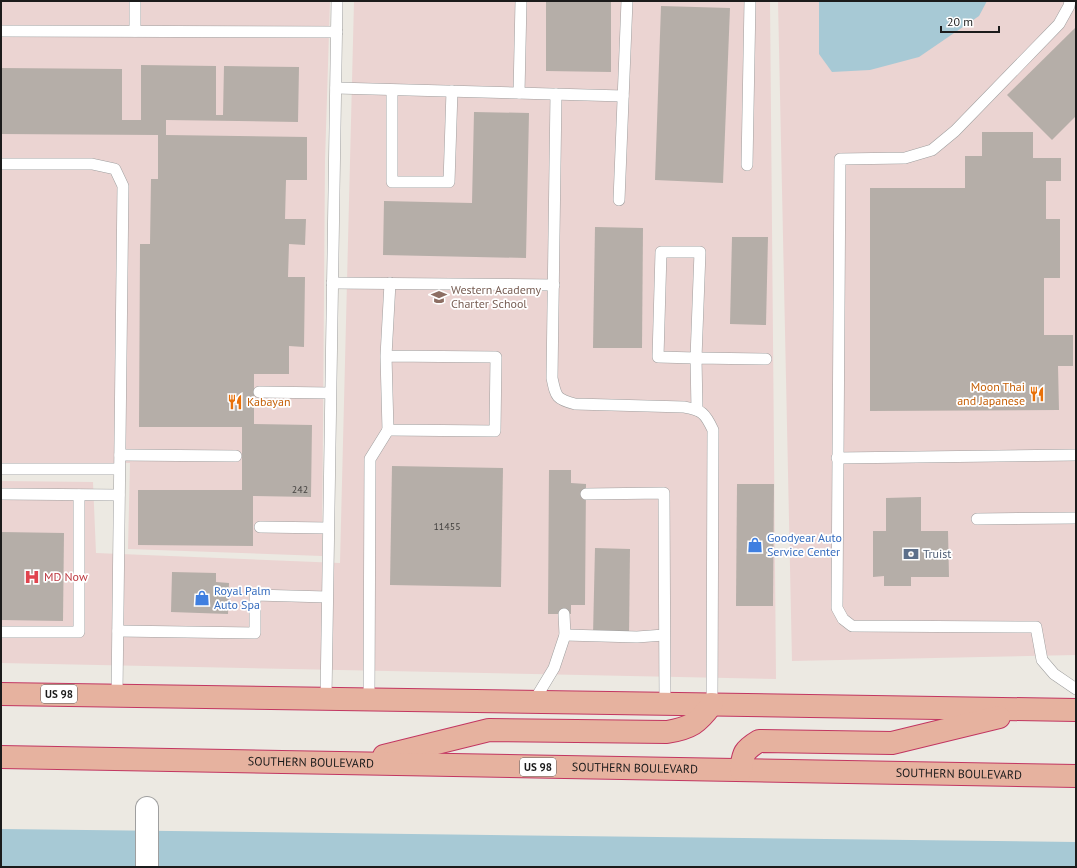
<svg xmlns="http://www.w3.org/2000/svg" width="1077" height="868" font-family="'PT Sans',sans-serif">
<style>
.commercial{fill:#ebd4d2}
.water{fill:#a7c9d5}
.building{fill:#b5aea8}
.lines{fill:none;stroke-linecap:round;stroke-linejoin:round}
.service-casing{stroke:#9f9f9f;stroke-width:12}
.minor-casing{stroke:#9f9f9f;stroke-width:24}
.trunk-casing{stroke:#c23661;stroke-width:24}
.service{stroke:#fff;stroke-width:11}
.minor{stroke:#fff;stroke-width:22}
.trunk{stroke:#e6b29f;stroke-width:22}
.labels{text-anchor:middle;stroke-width:3.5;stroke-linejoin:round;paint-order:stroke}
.number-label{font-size:10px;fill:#42403e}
.shield{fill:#fff;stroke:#5f5f5f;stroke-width:1}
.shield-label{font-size:11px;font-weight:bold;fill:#1b1b1b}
.education-label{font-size:12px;fill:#785e54;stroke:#fff;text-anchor:start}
.food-label{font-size:12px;fill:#c56008;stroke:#fff;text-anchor:end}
.shop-label{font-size:12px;fill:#366cbe;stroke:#fff;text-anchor:start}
.service-label{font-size:12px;fill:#4e5e75;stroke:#fff;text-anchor:start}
.health-label{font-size:12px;fill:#be3a42;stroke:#fff;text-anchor:start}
.street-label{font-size:12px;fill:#1b1b1b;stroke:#fff}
</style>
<rect width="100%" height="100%" fill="#ece9e2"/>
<!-- commercial -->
<g class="commercial">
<polygon points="1,1 330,1 325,161 322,556 128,549 130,463 1,463"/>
<polygon points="354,1 770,1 776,679 1,663 1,481 93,482 96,553 340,563"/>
<polygon points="778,1 1076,1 1076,655 792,661"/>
</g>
<!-- water -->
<g class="water">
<polygon points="819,1 987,1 979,16 919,57 870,70 832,72 819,54"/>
<polygon points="1,829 1076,842 1076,867 1,867"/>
</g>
<!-- building -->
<g class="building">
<polygon points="546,1 611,1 611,72 546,71"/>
<polygon points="661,6 730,8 723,183 655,180"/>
<polygon points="1076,27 1076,116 1052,140 1007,95"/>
<polygon points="141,65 216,66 216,115 223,115 224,66 299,67 298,122 166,120 166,135 307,137 307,180 286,180 285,219 306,219 305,245 289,244 288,277 305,277 304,347 289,346 289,374 254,374 254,424 312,425 311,497 253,496 253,546 138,545 138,490 242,490 242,427 139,427 140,244 150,244 151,179 158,179 158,135 1,134 1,68 122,69 122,120 141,120"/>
<polygon points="474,112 529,113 526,258 383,255 384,201 472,203"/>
<polygon points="982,132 1033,132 1033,158 1061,158 1061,181 1046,181 1046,219 1060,219 1060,278 1044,278 1044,335 1073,335 1073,366 1058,366 1059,410 870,411 870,188 965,188 965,156 982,156"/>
<polygon points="595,227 643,228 642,348 593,348"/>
<polygon points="732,237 768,237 766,325 730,324"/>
<polygon points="392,466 503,468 501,587 390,585"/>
<polygon points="549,470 571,470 571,483 586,484 585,605 571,605 571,614 548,614"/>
<polygon points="737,484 774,484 773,606 736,606"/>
<polygon points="921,497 921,531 948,531 949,577 911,577 911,586 884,586 884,576 873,577 873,531 886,531 886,498"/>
<polygon points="1,532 64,533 63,621 1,620"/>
<polygon points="595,548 630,549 629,636 593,635"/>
<polygon points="172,572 216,573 216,582 229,583 228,614 171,612"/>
</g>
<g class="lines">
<defs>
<g id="service">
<polyline points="135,1 135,31"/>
<polyline points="1070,1 1069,6 1059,24 955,131 932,150 905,158 840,159 837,608 843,619 852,626 1036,627 1042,660 1054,674 1076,689"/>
<polyline points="1,31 337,32"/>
<polyline points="336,88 623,96"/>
<polyline points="392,90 392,182 449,182 452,91"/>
<polyline points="519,93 521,1"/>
<path d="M556 94 552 378C556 397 556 399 575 404L684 407C702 410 705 413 713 430L712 704"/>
<polyline points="1,164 92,164 115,169 123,186 117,695"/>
<polyline points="747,165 750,1"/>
<polyline points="619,200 627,1"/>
<polygon points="661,252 700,252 696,358 658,357"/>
<polyline points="332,283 554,285"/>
<polyline points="386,356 496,357 495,431 388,430 386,356 390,283"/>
<polyline points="259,392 330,393"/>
<polyline points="697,410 696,358 766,359"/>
<polyline points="120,455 236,456"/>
<polyline points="837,458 1076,455"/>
<polyline points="1,469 119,469"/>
<polyline points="1,494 119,495"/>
<polyline points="586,494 664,493 665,704"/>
<polyline points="977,519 1076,518"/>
<polyline points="260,527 328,528"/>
<polyline points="118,631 255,633 255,595 327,597"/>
<polyline points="1,632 79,632 79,495"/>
<polyline points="565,635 637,637 664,635"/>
<polyline points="326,698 337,1"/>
<polyline points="369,699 370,459 388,430"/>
<polyline points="534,701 554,668 565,635 564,614"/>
</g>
<polyline id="minor" points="147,867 147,808"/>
<g id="trunk">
<polyline points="1,694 1076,710"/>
<path d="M384 756 489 730 667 732C691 728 698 723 712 704"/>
<path id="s1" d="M1 757 1076 776"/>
<path d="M741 770C743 753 744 750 759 741L892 743 999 717"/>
</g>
</defs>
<!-- service casing -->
<use href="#service" class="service-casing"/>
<!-- minor casing -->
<use href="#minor" class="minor-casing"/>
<!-- trunk casing -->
<use href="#trunk" class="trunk-casing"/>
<!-- service -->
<use href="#service" class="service"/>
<!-- minor -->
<use href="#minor" class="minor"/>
<!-- trunk -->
<use href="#trunk" class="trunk"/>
</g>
<!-- icons -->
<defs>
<symbol id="school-bare" viewBox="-9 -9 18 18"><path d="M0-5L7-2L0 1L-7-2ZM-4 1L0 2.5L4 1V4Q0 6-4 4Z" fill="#8d6e63" stroke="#fff" stroke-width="2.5" paint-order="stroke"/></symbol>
<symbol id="restaurant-bare" viewBox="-9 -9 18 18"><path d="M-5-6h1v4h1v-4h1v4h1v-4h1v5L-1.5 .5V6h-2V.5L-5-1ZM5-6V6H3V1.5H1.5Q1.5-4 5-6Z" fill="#e8710a" stroke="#fff" stroke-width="2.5" paint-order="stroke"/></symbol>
<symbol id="shop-bare" viewBox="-9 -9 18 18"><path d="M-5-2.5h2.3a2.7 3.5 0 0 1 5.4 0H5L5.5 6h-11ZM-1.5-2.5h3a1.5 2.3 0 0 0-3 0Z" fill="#3f7fe0" stroke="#fff" stroke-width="2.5" paint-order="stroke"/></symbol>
<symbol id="bank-bare" viewBox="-9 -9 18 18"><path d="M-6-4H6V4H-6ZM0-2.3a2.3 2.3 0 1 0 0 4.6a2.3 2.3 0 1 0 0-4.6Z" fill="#5c6f8a" stroke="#fff" stroke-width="2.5" paint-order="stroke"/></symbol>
<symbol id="hospital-bare" viewBox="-9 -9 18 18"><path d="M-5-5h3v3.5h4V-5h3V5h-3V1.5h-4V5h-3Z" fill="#e0444e" stroke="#fff" stroke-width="2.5" paint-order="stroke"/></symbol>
</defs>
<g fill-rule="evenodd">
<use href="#school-bare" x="428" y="286" width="22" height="22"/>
<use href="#restaurant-bare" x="1026" y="383" width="22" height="22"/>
<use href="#restaurant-bare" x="224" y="391" width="22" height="22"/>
<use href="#shop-bare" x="744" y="534" width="22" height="22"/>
<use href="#bank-bare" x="900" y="543" width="22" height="22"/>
<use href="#hospital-bare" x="21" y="566" width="22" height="22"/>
<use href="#shop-bare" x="191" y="587" width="22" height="22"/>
</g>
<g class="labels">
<!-- number labels -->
<g class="number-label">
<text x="300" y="493">242</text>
<text x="447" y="530">11455</text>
</g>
<!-- shield labels -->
<g class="shield">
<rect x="41" y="685" width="36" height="18" rx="3"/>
<rect x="520" y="758" width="36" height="18" rx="3"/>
</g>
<g class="shield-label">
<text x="59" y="698">US 98</text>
<text x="538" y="771">US 98</text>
</g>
<!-- education labels -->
<g class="education-label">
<text x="451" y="294">Western Academy<tspan x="451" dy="14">Charter School</tspan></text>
</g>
<!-- food labels -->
<g class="food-label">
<text x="1025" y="391">Moon Thai<tspan x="1025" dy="14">and Japanese</tspan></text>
<text x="247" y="406" text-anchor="start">Kabayan</text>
</g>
<!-- shop labels -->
<g class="shop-label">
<text x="767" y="542">Goodyear Auto<tspan x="767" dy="14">Service Center</tspan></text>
<text x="214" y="595">Royal Palm<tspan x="214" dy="14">Auto Spa</tspan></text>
</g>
<!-- service labels -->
<g class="service-label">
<text x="923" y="558">Truist</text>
</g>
<!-- health labels -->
<g class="health-label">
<text x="44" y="581">MD Now</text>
</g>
<!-- street labels -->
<g class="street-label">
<text dy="4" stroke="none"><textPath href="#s1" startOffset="310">SOUTHERN BOULEVARD</textPath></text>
<text dy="4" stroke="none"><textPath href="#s1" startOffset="634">SOUTHERN BOULEVARD</textPath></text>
<text dy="4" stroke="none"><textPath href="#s1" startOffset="958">SOUTHERN BOULEVARD</textPath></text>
</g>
</g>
<!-- border -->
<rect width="1077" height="868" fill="none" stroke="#1b1b1b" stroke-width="4"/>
<!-- scale -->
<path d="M941 26v6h58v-6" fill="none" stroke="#1b1b1b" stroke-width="2"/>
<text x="947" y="26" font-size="12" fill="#1b1b1b" stroke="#ffffff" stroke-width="3" paint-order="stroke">20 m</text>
</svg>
